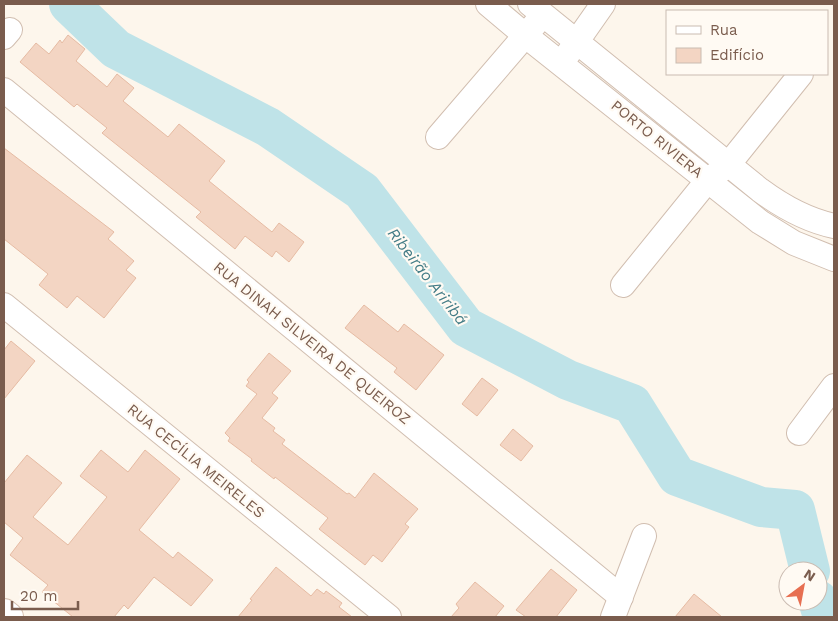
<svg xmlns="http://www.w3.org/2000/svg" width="838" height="621" font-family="'Work Sans',sans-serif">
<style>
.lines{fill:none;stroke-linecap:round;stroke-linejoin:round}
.river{stroke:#bfe3e8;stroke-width:40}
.building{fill:#f3d5c3;stroke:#e6bba3}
.minor-casing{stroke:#d1beb0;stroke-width:26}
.secondary-casing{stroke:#d6c0b0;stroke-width:30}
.minor{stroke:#fff;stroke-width:24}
.secondary{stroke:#fff;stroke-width:28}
.labels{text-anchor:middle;stroke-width:4.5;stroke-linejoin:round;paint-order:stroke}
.street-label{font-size:15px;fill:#7a5c4d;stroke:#fffaf3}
.water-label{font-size:16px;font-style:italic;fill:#437c86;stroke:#fffaf3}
</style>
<rect width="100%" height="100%" fill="#fdf6ec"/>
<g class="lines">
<!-- river -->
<g class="river">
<polyline points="69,4 116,49 268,127 362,191 466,327 568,380 632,404 677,476 761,507 795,510 810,571"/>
<polyline points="818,600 823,617"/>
</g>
</g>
<!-- building -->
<g class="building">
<polygon points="68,35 85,49 76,61 107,87 117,74 134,88 123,101 168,137 179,124 225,161 209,181 272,232 279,223 304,242 289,262 276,251 272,257 245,236 235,249 196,217 201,212 102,133 107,128 77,104 74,107 20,62 36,43 49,54 60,40 62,43"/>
<polygon points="4,148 114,232 108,239 134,261 126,270 136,278 104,318 77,296 67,308 39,285 48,274 4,239"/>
<polygon points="364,305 398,332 404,324 444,355 416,390 394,372 397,368 345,328"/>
<polygon points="11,341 35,361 4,399 4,350"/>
<polygon points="269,353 291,371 272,393 278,398 262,418 275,428 273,431 285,440 282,444 347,494 349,493 355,498 374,473 418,509 405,524 409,527 382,562 373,555 365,565 319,529 328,518 275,477 274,479 251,461 252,459 228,441 230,438 225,433 257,394 246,386 249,382 247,380"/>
<polygon points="482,378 498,390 477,416 462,404"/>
<polygon points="513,429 533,446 521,461 500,445"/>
<polygon points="101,450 128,472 145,450 180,479 139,530 173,558 178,552 213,580 191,606 154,577 128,609 124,605 114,617 73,617 42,592 48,585 10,555 23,538 4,522 4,483 27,455 62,483 33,517 68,545 107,497 80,476"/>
<polygon points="276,567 311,596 317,589 324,594 326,591 342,603 339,607 352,617 238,617 252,600 250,599"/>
<polygon points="551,569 577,590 556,617 526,617 516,610"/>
<polygon points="475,582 504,606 495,617 451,617 459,608 456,604"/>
<polygon points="694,594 722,617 675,617"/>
</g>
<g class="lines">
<defs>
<g id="minor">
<polyline points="488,4 526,36 760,222 794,243 834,259"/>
<path d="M530 4 760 190C783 207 806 220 834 226"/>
<polyline points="4,37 10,30"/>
<polyline points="568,54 603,4"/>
<polyline points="4,90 621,597"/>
<polyline points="438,137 536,23"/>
<polyline points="623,285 708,180 728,165 801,74"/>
<polyline points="4,305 389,617"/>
<polyline points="799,433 834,386"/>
<polyline points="613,617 644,536"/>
</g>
<polyline id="secondary" points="4,613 9,617"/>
</defs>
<!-- minor casing -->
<use href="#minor" class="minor-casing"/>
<!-- secondary casing -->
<use href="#secondary" class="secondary-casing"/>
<!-- minor -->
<use href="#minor" class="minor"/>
<!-- secondary -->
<use href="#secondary" class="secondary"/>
</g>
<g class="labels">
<!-- street labels -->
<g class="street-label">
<text transform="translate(657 139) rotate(39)" y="5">PORTO RIVIERA</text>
<text transform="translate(312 343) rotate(39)" y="5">RUA DINAH SILVEIRA DE QUEIROZ</text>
<text transform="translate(196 461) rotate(39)" y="5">RUA CECÍLIA MEIRELES</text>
</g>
<!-- water labels -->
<g class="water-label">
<text transform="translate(428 276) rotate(52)" y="6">Ribeirão Ariribá</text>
</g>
</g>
<!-- border -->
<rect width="838" height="621" fill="none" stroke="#7a5c4d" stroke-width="10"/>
<!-- legend -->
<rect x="666" y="10" width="162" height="65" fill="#fffaf3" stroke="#cabbb1"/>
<rect x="676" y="26" width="25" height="8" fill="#ffffff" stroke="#cabbb1"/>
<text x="710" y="35" font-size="15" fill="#7a5c4d">Rua</text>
<rect x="676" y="48" width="25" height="15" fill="#f3d5c3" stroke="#cabbb1"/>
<text x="710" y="60" font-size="15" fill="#7a5c4d">Edifício</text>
<!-- north arrow -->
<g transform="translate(803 586) rotate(32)"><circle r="24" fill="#fffaf3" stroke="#cabbb1"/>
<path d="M0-4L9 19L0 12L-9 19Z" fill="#e76f51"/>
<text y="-8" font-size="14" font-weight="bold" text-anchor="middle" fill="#7a5c4d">N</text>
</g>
<!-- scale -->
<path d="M12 601v8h66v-8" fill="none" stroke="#7a5c4d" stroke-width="2.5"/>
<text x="20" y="601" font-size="15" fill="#7a5c4d" stroke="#fffaf3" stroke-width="4" paint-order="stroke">20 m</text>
</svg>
